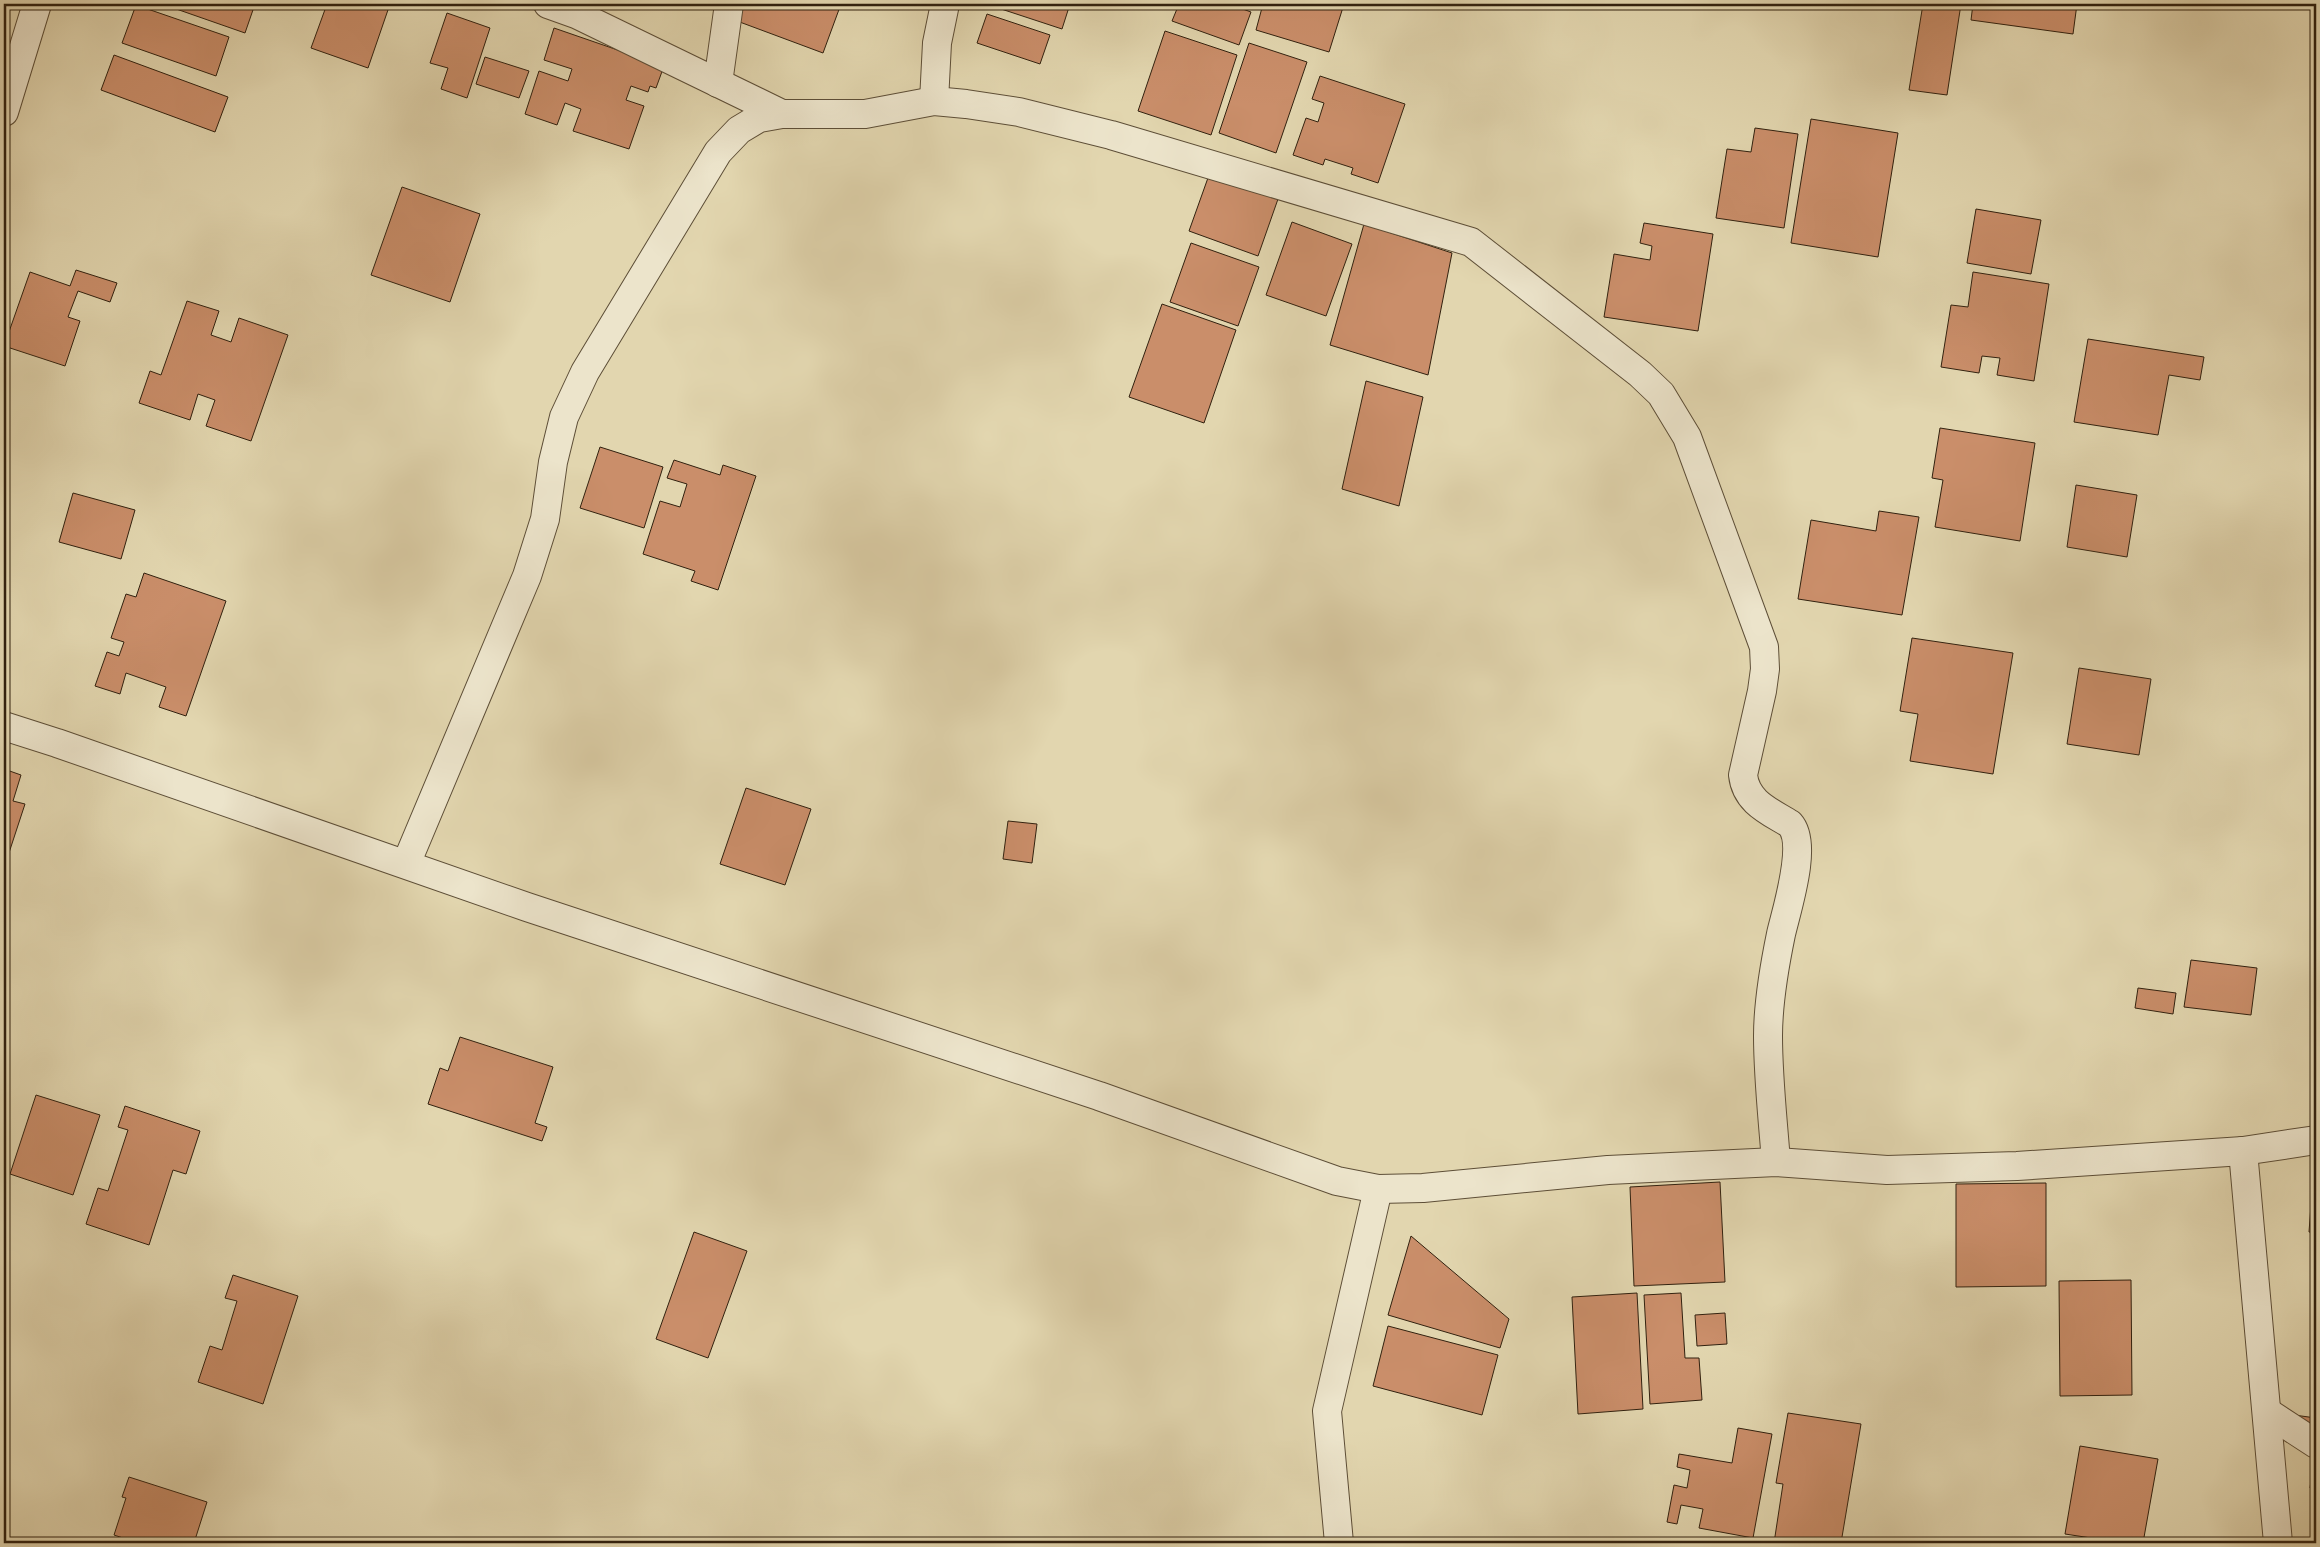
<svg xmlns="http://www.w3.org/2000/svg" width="2320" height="1547" font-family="Vollkorn,serif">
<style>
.building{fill:#ca8e6a;stroke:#31210f}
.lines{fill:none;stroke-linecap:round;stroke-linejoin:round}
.minor-casing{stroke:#5d4e37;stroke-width:30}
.minor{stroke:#ece4cb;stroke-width:28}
</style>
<rect width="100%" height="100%" fill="#e2d6af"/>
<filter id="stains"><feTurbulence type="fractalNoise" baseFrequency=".004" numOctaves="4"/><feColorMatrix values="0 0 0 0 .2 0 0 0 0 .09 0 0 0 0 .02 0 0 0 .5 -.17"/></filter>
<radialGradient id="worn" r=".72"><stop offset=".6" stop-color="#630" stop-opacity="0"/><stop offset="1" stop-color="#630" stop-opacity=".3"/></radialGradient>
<!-- building -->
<g class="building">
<polygon points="162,4 255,4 245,33"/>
<polygon points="327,4 390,4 368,68 311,48"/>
<polygon points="744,4 841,4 823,53 737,21"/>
<polygon points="986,4 1070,4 1062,29"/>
<polygon points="1179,4 1229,4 1251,12 1239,45 1172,21"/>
<polygon points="1263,4 1344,4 1329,52 1256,30"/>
<polygon points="1923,4 1961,4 1947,95 1909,90"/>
<polygon points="1973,4 2077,4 2073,34 1971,20"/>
<polygon points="136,5 229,37 216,76 122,43"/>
<polygon points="447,13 490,28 467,98 441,89 448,68 430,63"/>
<polygon points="987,14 1050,35 1040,64 977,43"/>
<polygon points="554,28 664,66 656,88 650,86 648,92 631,86 626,100 644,106 629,149 573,131 581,109 565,103 557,125 525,114 539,71 568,81 572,69 544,60"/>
<polygon points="1165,31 1237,55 1211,135 1138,111"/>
<polygon points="1249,43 1307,62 1276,153 1219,133"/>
<polygon points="114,55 228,97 215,132 101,90"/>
<polygon points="485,57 529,71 519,98 476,84"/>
<polygon points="1320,76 1405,104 1378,183 1351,174 1353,168 1325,159 1323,165 1293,155 1306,118 1318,122 1324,103 1312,99"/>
<polygon points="1811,119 1898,133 1878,257 1791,243"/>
<polygon points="1755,128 1798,134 1784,228 1716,218 1727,149 1751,152"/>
<polygon points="1209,175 1278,199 1258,256 1189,231"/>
<polygon points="402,187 480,214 450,302 371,275"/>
<polygon points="1976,209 2041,220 2031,274 1967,263"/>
<polygon points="1292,222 1352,244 1326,316 1266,295"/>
<polygon points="1644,223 1713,234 1698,331 1604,317 1614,254 1650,260 1652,246 1640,243"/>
<polygon points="1364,224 1452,253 1428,375 1330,345"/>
<polygon points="1191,243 1259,267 1238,326 1170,302"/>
<polygon points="76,270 117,283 110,302 78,291 68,317 80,321 65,366 4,346 30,272 70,286"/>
<polygon points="1973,272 2049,284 2034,381 1997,375 2000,358 1982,356 1979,373 1941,367 1951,305 1968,307"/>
<polygon points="187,301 219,311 211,335 231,342 239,318 288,335 251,441 206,426 215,400 198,394 190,420 139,403 150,371 161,375"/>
<polygon points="1162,304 1236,330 1204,423 1129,397"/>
<polygon points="2088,339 2204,357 2200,380 2169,375 2158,435 2074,422"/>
<polygon points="1366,381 1423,397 1399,506 1342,489"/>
<polygon points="1940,428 2035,443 2020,541 1935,527 1943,480 1932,478"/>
<polygon points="600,447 663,467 644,528 580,508"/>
<polygon points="674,460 720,475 723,465 756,476 718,590 691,581 695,571 643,554 660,501 680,507 687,484 667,478"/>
<polygon points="2076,485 2137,495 2127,557 2067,547"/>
<polygon points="73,493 135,510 121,559 59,542"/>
<polygon points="1879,511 1919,517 1902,615 1798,599 1811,520 1876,531"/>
<polygon points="144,573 226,601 186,716 159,707 166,687 126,673 120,694 95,686 107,652 119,656 124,642 111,638 126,594 136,597"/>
<polygon points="1912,638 2013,653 1993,774 1910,761 1918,714 1900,711"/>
<polygon points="2079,668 2151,679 2139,755 2067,744"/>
<polygon points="4,769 21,775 13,801 25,804 4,868"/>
<polygon points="746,788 811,809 785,885 720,864"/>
<polygon points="1008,821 1037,824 1032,863 1003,859"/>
<polygon points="2191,960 2257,968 2251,1015 2184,1007"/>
<polygon points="2138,988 2176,993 2173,1014 2135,1008"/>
<polygon points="460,1037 553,1067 535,1123 547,1127 542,1141 428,1104 440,1068 448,1071"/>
<polygon points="36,1095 100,1115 73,1195 10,1174"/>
<polygon points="125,1106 200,1131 186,1174 173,1170 149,1245 86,1224 98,1188 108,1191 128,1130 118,1127"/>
<polygon points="1720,1182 1725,1282 1634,1286 1630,1187"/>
<polygon points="2046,1183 2046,1286 1956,1287 1956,1184"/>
<polygon points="2311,1205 2316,1205 2316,1233 2309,1232"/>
<polygon points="694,1232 747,1251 708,1358 656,1339"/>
<polygon points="1411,1236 1509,1319 1500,1348 1388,1315"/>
<polygon points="233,1275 298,1296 263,1404 198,1382 210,1346 222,1350 237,1301 225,1298"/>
<polygon points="2131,1280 2132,1395 2060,1396 2059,1281"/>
<polygon points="1637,1293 1643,1409 1578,1414 1572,1297"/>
<polygon points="1681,1293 1685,1358 1699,1358 1702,1400 1650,1404 1644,1295"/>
<polygon points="1725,1313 1727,1344 1697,1346 1695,1315"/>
<polygon points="1388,1326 1498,1355 1482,1415 1373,1386"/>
<polygon points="1788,1413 1861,1424 1841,1543 1774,1543 1783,1484 1776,1483"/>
<polygon points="2294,1415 2316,1418 2316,1439"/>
<polygon points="1738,1428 1772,1434 1753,1538 1699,1528 1703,1509 1681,1505 1677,1524 1667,1522 1674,1485 1687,1488 1690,1470 1677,1467 1679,1454 1732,1463"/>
<polygon points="2316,1443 2316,1489 2310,1488"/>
<polygon points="2080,1446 2158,1459 2143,1543 2124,1543 2065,1534"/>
<polygon points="129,1477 207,1502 194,1543 138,1543 114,1535 126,1498 122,1497"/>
</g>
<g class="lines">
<defs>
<g id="minor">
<polyline points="548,4 576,14 782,114"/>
<polyline points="718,83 729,4"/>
<polyline points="934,101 937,43 945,4"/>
<polyline points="4,112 37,4"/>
<polyline points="4,726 57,743 527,907 1099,1096 1337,1181 1378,1189 1423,1188 1608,1170 1776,1162 1887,1170 2017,1166 2243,1151 2316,1140"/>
<path d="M406 864 527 576 545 519 553 462 564 417 585 372 718 152 739 130 759 118 782 114H865L934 101 966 104 1019 112 1111 135 1471 242 1640 374 1661 394 1687 437 1764 647 1765 669 1762 691 1743 775C1746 802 1769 811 1790 824 1808 844 1787 908 1781 934 1774 968 1768 1002 1768 1036 1768 1078 1773 1121 1776 1162"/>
<polyline points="2243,1151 2278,1543"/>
<polyline points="2267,1412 2316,1444"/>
<polyline points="1339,1543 1327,1411 1378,1189"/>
</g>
</defs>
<!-- minor casing -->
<use href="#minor" class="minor-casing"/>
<!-- minor -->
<use href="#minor" class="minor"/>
</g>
<!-- margin -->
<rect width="2320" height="1547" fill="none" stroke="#e2d6af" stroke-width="20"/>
<rect x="5" y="5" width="2310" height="1537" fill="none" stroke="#31210f" stroke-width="2.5"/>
<rect x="10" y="10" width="2300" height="1527" fill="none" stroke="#31210f"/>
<rect width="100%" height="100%" filter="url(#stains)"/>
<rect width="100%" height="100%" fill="url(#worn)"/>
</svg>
